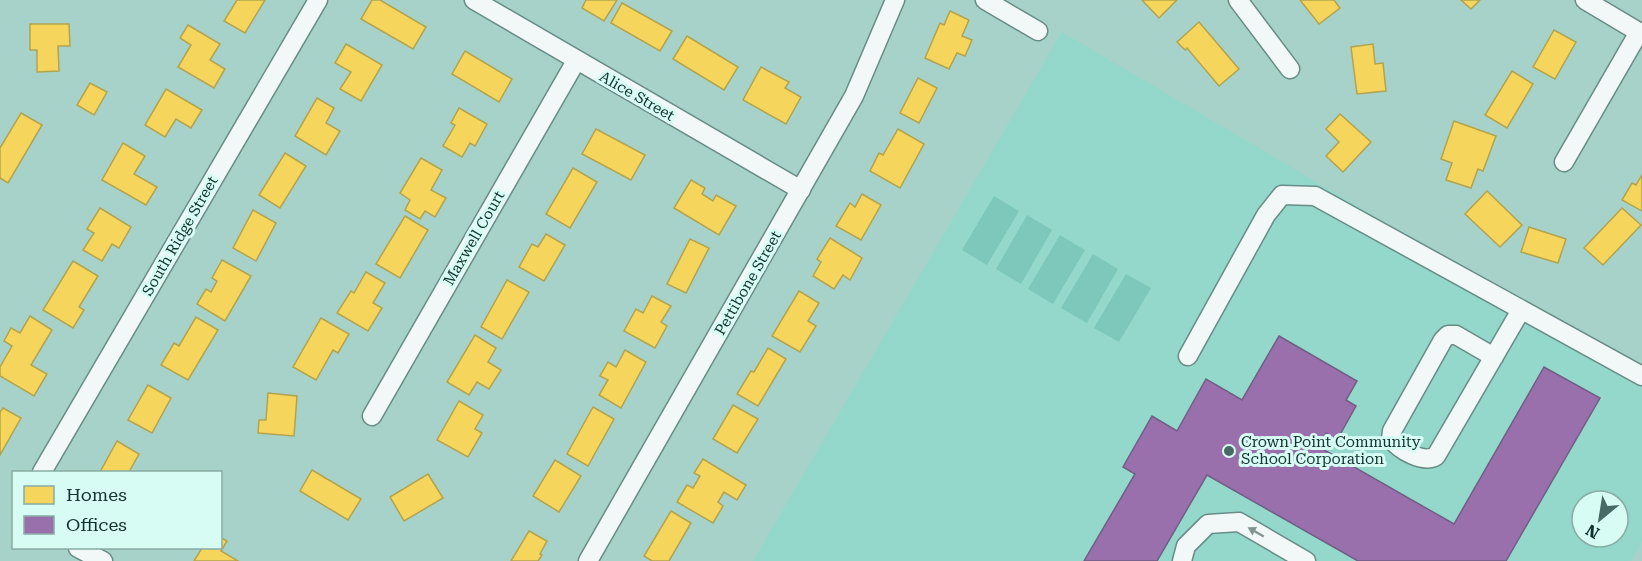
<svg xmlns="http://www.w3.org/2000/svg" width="1642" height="561" font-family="'Roboto Serif',serif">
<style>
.built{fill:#93d8cb;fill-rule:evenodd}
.green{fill:#7dc8ba}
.homes{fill:#f6d55c;stroke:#b2a44e;stroke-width:1.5}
.offices{fill:#9970ab;stroke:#705e85;stroke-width:1.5}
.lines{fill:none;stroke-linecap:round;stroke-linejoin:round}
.minor-casing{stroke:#688c86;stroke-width:21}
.minor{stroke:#f2f8f7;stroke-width:18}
.oneway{fill:#829692}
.poi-dot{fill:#466b64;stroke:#d7fcf4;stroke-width:2}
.labels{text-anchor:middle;stroke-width:6;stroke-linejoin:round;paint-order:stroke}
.street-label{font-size:15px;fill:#12332d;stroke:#d7fcf4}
.poi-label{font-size:15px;fill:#12332d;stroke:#d7fcf4;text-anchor:start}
</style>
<rect width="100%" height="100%" fill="#a7d2ca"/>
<!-- built -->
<path class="built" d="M1062 32 1642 374V542L1631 561H753ZM1582 501H1618V537H1582Z"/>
<!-- green -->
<g class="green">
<polygon points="994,196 1019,211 987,265 962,250"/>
<polygon points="1027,215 1052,230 1021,284 996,269"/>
<polygon points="1060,235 1085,250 1053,304 1028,289"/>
<polygon points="1093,254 1118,269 1087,323 1061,308"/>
<polygon points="1126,274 1151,288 1119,342 1094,328"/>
</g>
<!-- homes -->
<g class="homes">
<polygon points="237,0 265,0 245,33 224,21"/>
<polygon points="372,0 380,0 426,27 413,49 361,19"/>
<polygon points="586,0 617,0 604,21 582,8"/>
<polygon points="1142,0 1177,0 1159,18"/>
<polygon points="1300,0 1334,0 1340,8 1319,24"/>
<polygon points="1461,0 1480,0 1471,9"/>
<polygon points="622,3 672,31 660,51 611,23"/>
<polygon points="950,11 969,20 962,36 972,40 965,56 957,53 949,69 925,58 940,23 944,25"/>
<polygon points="1199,22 1239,69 1219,86 1187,48 1185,50 1177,42"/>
<polygon points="30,24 69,24 70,46 58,46 59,71 37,72 37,50 30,50"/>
<polygon points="188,25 220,44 210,60 225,69 214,88 178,67 191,45 180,38"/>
<polygon points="1554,30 1576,42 1555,79 1533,67"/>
<polygon points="687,36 738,67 724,90 673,59"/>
<polygon points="346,44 382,65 361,101 340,89 351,72 335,63"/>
<polygon points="1373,44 1375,64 1383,63 1386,91 1357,94 1351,47"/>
<polygon points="465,51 512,79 499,102 452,74"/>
<polygon points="761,67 789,82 785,88 801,97 786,124 743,100"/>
<polygon points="1512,71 1533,84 1507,128 1485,115"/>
<polygon points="918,78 937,88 919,123 900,113"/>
<polygon points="90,83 107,92 94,115 77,105"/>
<polygon points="166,89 202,110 191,128 176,119 165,137 145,125"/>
<polygon points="317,98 334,108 326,123 340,131 326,155 295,136"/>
<polygon points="459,108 487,124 475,146 470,143 462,157 443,146 455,125 451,123"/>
<polygon points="21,113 42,125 8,183 0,178 0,148"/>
<polygon points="1340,114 1371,142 1343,172 1326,156 1339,142 1326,129"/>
<polygon points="1454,121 1496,136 1483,171 1478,169 1471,188 1446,180 1452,163 1441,159"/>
<polygon points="596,129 645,155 631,180 582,154"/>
<polygon points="898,129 924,144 900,188 870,171 879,153 883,155"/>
<polygon points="123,143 145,156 134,174 157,187 146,205 102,180"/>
<polygon points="285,153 306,166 280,208 259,195"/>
<polygon points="421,158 442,170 431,190 446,198 435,217 425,211 420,219 405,210 410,200 400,193"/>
<polygon points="573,168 597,182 570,228 546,214"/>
<polygon points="1642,175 1642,211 1622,200 1632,183 1636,185"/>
<polygon points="691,180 705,188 702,194 713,201 716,195 736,206 719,235 674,208"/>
<polygon points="1487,191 1522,225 1500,247 1465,214"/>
<polygon points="862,194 881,205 861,240 836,226 850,203 855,207"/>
<polygon points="100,208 131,227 119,248 112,244 102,261 83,250 94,233 87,229"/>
<polygon points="1622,208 1641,225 1603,265 1584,248"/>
<polygon points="253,210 276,223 256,261 233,248"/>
<polygon points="405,216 428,230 400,278 376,264"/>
<polygon points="1529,227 1566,239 1558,263 1521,252"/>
<polygon points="546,234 565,245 544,281 519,267 532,244 538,247"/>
<polygon points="830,238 862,258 850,280 843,275 834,289 813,276 821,262 817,259"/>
<polygon points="690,239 709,248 686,293 667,284"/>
<polygon points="222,260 251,276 225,321 197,304 206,289 211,292 217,281 212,278"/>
<polygon points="73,261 98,276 79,307 84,310 73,328 43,310"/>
<polygon points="366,272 385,283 373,303 382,308 368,331 337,313 351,291 354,293"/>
<polygon points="507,280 529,292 502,339 481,327"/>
<polygon points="799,291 819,303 808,321 816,326 800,352 772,336"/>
<polygon points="652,296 671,306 661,322 667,326 655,348 624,331 636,309 643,313"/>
<polygon points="30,316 52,330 31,365 47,374 34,396 0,376 0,367 12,346 4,341 11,328 20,333"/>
<polygon points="196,317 218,330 188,380 161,365 174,343 179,346"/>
<polygon points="321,318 349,334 338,353 333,350 316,380 293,367"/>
<polygon points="475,335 496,348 488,362 501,370 489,389 477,382 469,395 447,382"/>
<polygon points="768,348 786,359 758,406 737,394 751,371 754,372"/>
<polygon points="625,350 646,362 621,408 599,395 608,380 600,376 608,362 616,367"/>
<polygon points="148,385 171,398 152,433 128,420"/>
<polygon points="268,393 297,396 294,436 258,433 259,420 266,420"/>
<polygon points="459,401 483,415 475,429 482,433 468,457 437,440"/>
<polygon points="733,405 758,419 737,453 713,439"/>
<polygon points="593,407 614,419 588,466 567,454"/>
<polygon points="3,408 21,418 0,455 0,412"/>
<polygon points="117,441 139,454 129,472 100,472"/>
<polygon points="703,459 746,485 737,500 724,492 718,502 723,506 713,523 677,502 687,485 693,488 700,476 694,473"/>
<polygon points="555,460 581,476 559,512 533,496"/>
<polygon points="312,470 361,499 348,520 300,491"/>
<polygon points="428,474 443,498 404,521 390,497"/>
<polygon points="671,511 691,523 669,561 652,561 644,556"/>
<polygon points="529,531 547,541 540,554 542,555 538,561 511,561"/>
<polygon points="220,537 227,541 221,551 238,561 194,561 202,548 220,548"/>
</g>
<!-- offices -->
<polygon class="offices" points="1279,336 1357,381 1346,400 1356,406 1337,440 1326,433 1319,447 1454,524 1544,367 1600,398 1506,561 1358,561 1207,475 1157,561 1084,561 1135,474 1123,467 1152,416 1177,431 1206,379 1242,400"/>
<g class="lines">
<defs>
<g id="minor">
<polyline points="474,0 801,190"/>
<polyline points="985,0 1038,31"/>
<polyline points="1238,0 1290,69"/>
<polyline points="1585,0 1642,34"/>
<polyline points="1564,162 1639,32"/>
<polyline points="1188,356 1266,215 1282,195 1315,196 1642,376"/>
<path d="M1494 357 1456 335H1448L1443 340 1392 431 1391 439C1400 450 1423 464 1436 456L1521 310"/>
<polyline points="372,416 576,61"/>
<polyline points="42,472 318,0"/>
<polyline points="78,548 103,561"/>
<polyline points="588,561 854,96 895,0"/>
<polyline points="1182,561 1186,546 1208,524 1239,522 1306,561"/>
</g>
</defs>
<!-- minor casing -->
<use href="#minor" class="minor-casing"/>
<!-- minor -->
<use href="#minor" class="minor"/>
</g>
<!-- one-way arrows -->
<defs><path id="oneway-solid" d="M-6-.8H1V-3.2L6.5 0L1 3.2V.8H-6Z" transform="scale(1.5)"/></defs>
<use class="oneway" href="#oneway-solid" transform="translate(1256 532) rotate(-150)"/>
<!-- markers -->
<circle class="poi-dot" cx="1229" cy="451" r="6"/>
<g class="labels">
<!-- street labels -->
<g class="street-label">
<text transform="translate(637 96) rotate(30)" y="5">Alice Street</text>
<text transform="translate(180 236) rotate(-60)" y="5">South Ridge Street</text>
<text transform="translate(474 238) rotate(-60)" y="5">Maxwell Court</text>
<text transform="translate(748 283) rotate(-60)" y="5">Pettibone Street</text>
</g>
<!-- poi labels -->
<g class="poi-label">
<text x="1241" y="447">Crown Point Community<tspan x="1241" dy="17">School Corporation</tspan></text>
</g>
</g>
<!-- legend -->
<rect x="12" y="471" width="210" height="78" fill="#d7fcf4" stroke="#88aca4" stroke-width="1.5"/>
<rect x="24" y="486" width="30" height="18" fill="#f6d55c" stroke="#88aca4" stroke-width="1.5"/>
<text x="66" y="501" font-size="18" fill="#12332d">Homes</text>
<rect x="24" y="516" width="30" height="18" fill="#9970ab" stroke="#88aca4" stroke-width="1.5"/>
<text x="66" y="531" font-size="18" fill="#12332d">Offices</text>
<!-- north arrow -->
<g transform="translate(1600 519) rotate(210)"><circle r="28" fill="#d7fcf4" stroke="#88aca4" stroke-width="1.5"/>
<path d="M0-4.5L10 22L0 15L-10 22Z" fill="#466b64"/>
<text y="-9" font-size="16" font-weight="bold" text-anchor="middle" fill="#12332d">N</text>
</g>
</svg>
